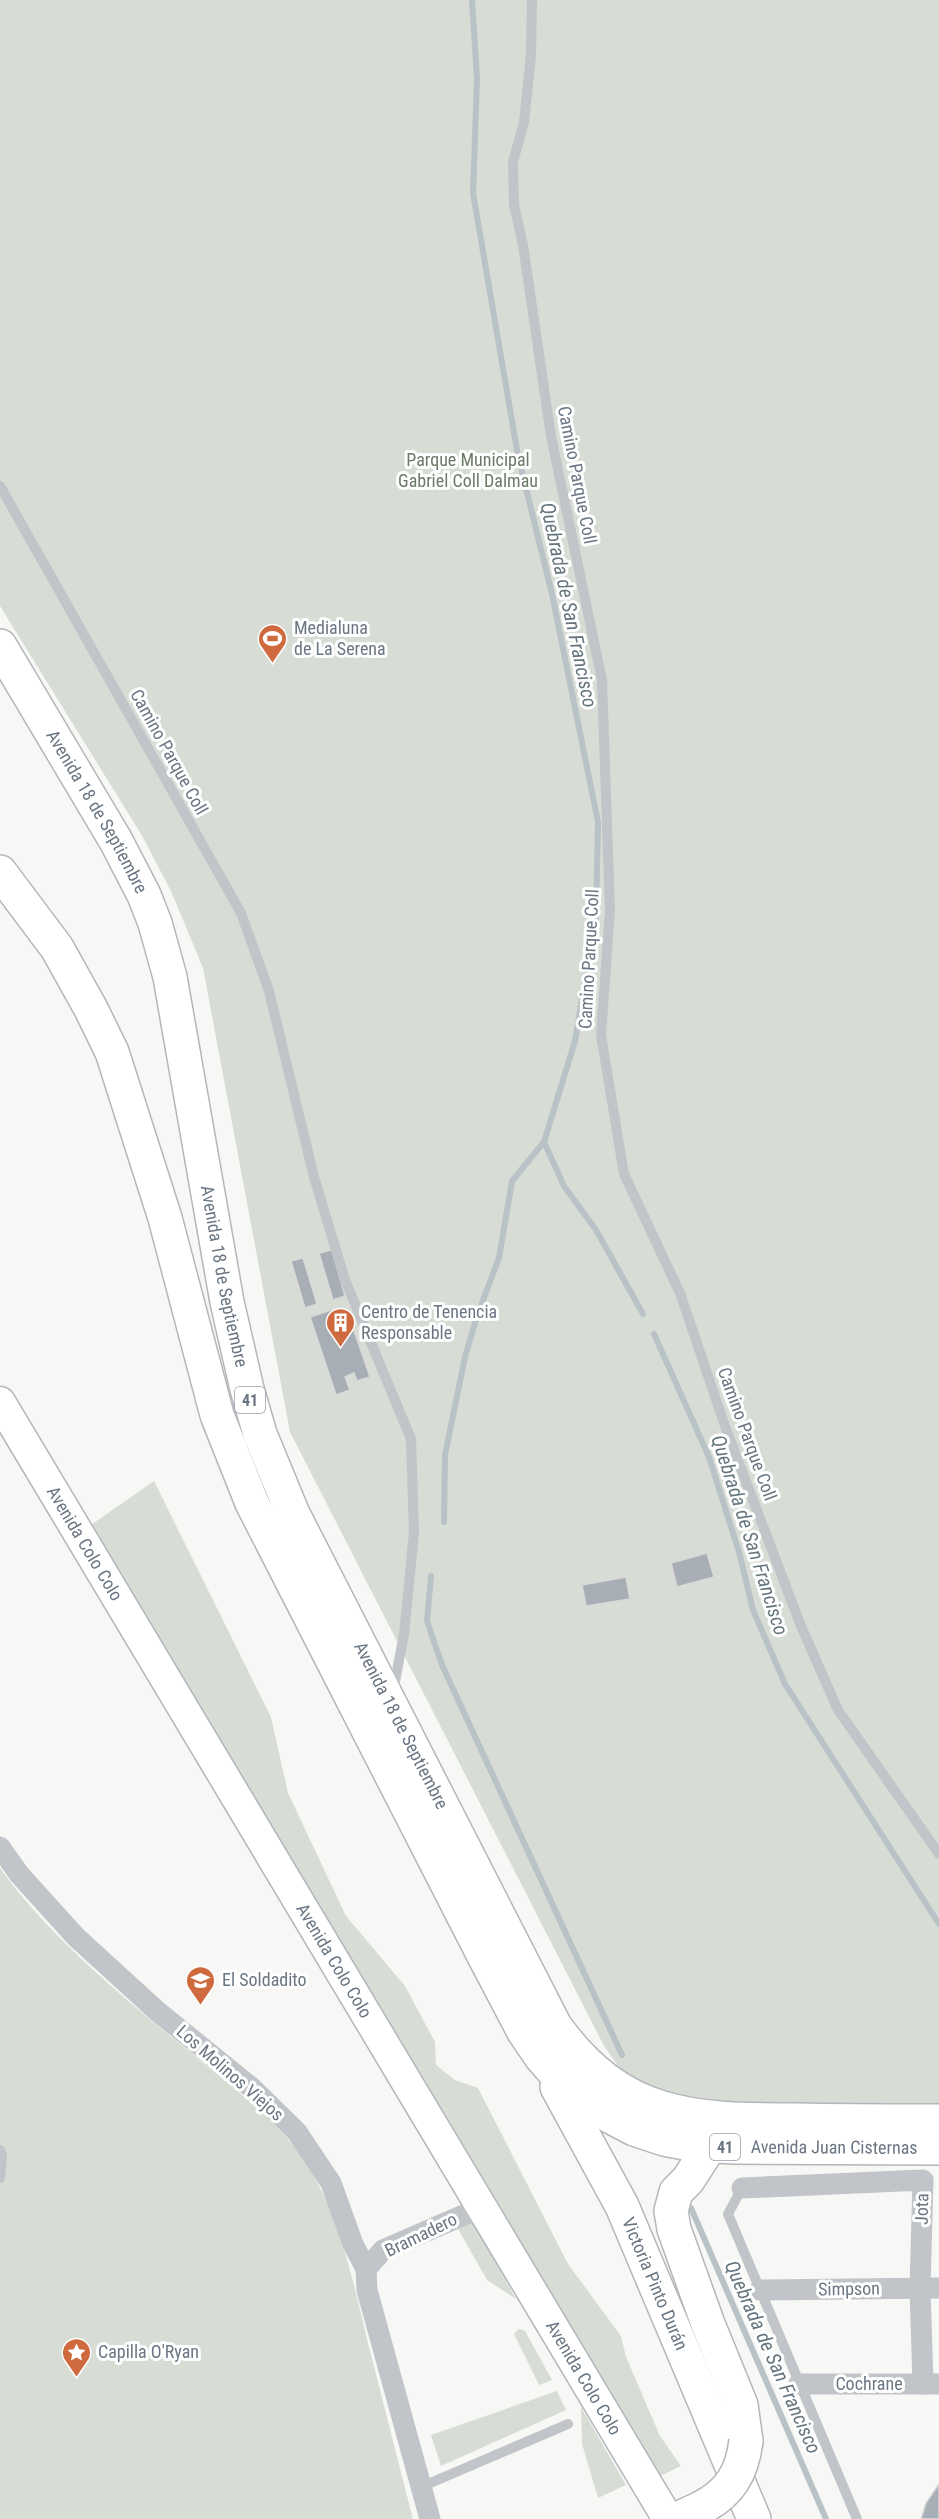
<svg xmlns="http://www.w3.org/2000/svg" width="939" height="2519" font-family="'Roboto Condensed',sans-serif">
<style>
.green{fill:#d7dcd5}
.lines{fill:none;stroke-linecap:round;stroke-linejoin:round}
.stream{stroke:#b9c2c7;stroke-width:6}
.building{fill:#a8aeb5;stroke:#d9d9d8;stroke-width:1.5}
.secondary-casing{stroke:#b2b6bb;stroke-width:33}
.primary-casing{stroke:#b3b6ba;stroke-width:36}
.lane{stroke:#c1c4c8;stroke-width:10}
.street{stroke:#c1c4c8;stroke-width:21}
.secondary{stroke:#fff;stroke-width:30}
.primary{stroke:#fff;stroke-width:33}
.primary-bridge-casing{stroke:#b3b6ba;stroke-width:36;stroke-linecap:butt}
.primary-bridge{stroke:#fff;stroke-width:33}
.labels{text-anchor:middle;stroke-width:6;stroke-linejoin:round;paint-order:stroke}
.shield{fill:#fff;stroke:#979fa8;stroke-width:1.5}
.shield-label{font-size:16px;font-weight:bold;fill:#6a7683}
.park-label{font-size:18px;fill:#6b7b68;stroke:#fff}
.street-label{font-size:18px;fill:#6a7683;stroke:#fff}
.poi-label{font-size:18px;fill:#6a7683;stroke:#fff;text-anchor:start}
.water-label{font-size:20px;font-style:italic;fill:#66767f;stroke:#fff}
</style>
<rect width="100%" height="100%" fill="#f7f8f5"/>
<!-- green -->
<g class="green">
<polygon points="0,0 939,0 939,2108 685,2103 640,2085 617,2065 603,2044 290,1432 203,968 171,891 141,834 0,606"/>
<polygon points="154,1481 271,1717 288,1793 346,1916 405,1986 435,2042 436,2065 455,2080 478,2088 568,2264 621,2336 626,2357 660,2436 681,2466 656,2478 88,1527"/>
<path d="M0 1868C43 1929 116 1992 174 2039 213 2071 253 2101 287 2138 336 2192 352 2278 369 2347 384 2405 398 2462 413 2519H0Z"/>
<polygon points="472,2220 516,2299 487,2280 457,2227"/>
<polygon points="518,2329 525,2331 552,2380 539,2385 514,2334"/>
<polygon points="557,2391 566,2410 441,2466 431,2435"/>
<polygon points="581,2407 626,2485 598,2498 582,2444"/>
</g>
<g class="lines">
<!-- stream -->
<g class="stream">
<polyline points="544,1142 564,1186 596,1230 643,1314"/>
<polyline points="654,1334 709,1457 739,1552 753,1610 785,1684 939,1924"/>
<polyline points="444,1522 445,1455 465,1357 477,1316 499,1258 512,1181 544,1142 575,1041 596,916 598,822 552,594 518,456 473,193 477,79 472,0"/>
<polyline points="431,1576 427,1621 442,1665 622,2055"/>
<polyline points="691,2208 826,2519"/>
</g>
</g>
<!-- building -->
<g class="building">
<polygon points="332,1250 345,1296 333,1300 319,1253"/>
<polygon points="303,1258 317,1304 305,1308 291,1261"/>
<polygon points="334,1309 338,1320 349,1316 370,1377 357,1381 354,1373 345,1377 350,1390 336,1395 310,1317"/>
<polygon points="707,1553 714,1577 677,1587 671,1563"/>
<polygon points="626,1577 630,1599 586,1606 582,1585"/>
<polygon points="939,2484 939,2519 921,2519 926,2503"/>
</g>
<g class="lines">
<defs>
<g id="secondary">
<path id="s1" d="M0 1402 668 2519"/>
</g>
<g id="primary">
<path id="s2" d="M0 646 116 841 144 895 155 923 170 977 227 1302 247 1389 260 1434 293 1514 555 2026C622 2119 693 2120 797 2120 845 2121 892 2121 939 2121"/>
<path id="s3" d="M0 872 57 948 91 1009 112 1052 165 1218 217 1415 252 1503 483 1954 524 2032 541 2057 568 2088 592 2107 634 2129 664 2139 695 2145 735 2147 939 2148"/>
<path id="s4" d="M557 2087 622 2206 754 2519"/>
<polyline points="710,2146 688,2180 676,2192 671,2211 674,2229 708,2324 741,2405 746,2441"/>
<polyline points="677,2519 701,2508"/>
</g>
</defs>
<!-- secondary casing -->
<use href="#secondary" class="secondary-casing"/>
<!-- primary casing -->
<use href="#primary" class="primary-casing"/>
<!-- lane -->
<g class="lane">
<polyline points="532,0 531,55 524,122 513,162 514,205 523,245 551,436 602,680 610,910 601,1035 624,1174 680,1293 726,1429 801,1626 838,1710 939,1854"/>
<polyline points="0,486 241,913 269,991 314,1177 345,1280 411,1439 414,1533 404,1634 393,1692"/>
<polyline points="0,2150 2,2156 0,2178"/>
<polyline points="742,2188 728,2214 857,2519"/>
<polyline points="421,2487 568,2424"/>
</g>
<!-- street -->
<g class="street">
<polyline points="0,1847 19,1874 76,1937 157,2011 252,2088 297,2132 331,2183 353,2244 366,2269 367,2290 430,2519"/>
<polyline points="742,2188 923,2180 920,2288 923,2384"/>
<polyline points="366,2269 383,2250 480,2208"/>
<polyline points="760,2290 939,2288"/>
<polyline points="799,2384 939,2384"/>
</g>
<!-- secondary -->
<use href="#secondary" class="secondary"/>
<!-- primary -->
<use href="#primary" class="primary"/>
<defs>
<path id="primary-bridge" d="M701 2508C730 2493 742 2473 746 2441"/>
</defs>
<!-- primary-bridge casing -->
<use href="#primary-bridge" class="primary-bridge-casing"/>
<!-- primary-bridge -->
<use href="#primary-bridge" class="primary-bridge"/>
</g>
<!-- icons -->
<defs>
<symbol id="stadium-pin" viewBox="-11 -11 22 30"><path d="M0 17L-7.5 6A9.5 9.5 0 1 1 7.5 6Z" fill="#cf6a3e" stroke="#fff"/><path d="M0-5a6.5 5 0 1 0 0 10a6.5 5 0 1 0 0-10ZM-3.5-1.8h7v3.6h-7Z" fill="#fff"/></symbol>
<symbol id="building-pin" viewBox="-11 -11 22 30"><path d="M0 17L-7.5 6A9.5 9.5 0 1 1 7.5 6Z" fill="#cf6a3e" stroke="#fff"/><path d="M-4-6H4V6H1V3H-1V6H-4ZM-2.5-4.3h1.7v1.8h-1.7ZM.8-4.3h1.7v1.8H.8ZM-2.5-1h1.7V.8h-1.7ZM.8-1h1.7V.8H.8Z" fill="#fff"/></symbol>
<symbol id="school-pin" viewBox="-11 -11 22 30"><path d="M0 17L-7.5 6A9.5 9.5 0 1 1 7.5 6Z" fill="#cf6a3e" stroke="#fff"/><path d="M0-5L7-2L0 1L-7-2ZM-4 1L0 2.5L4 1V4Q0 6-4 4Z" fill="#fff"/></symbol>
<symbol id="sight-pin" viewBox="-11 -11 22 30"><path d="M0 17L-7.5 6A9.5 9.5 0 1 1 7.5 6Z" fill="#cf6a3e" stroke="#fff"/><path d="M0-6L1.8-2.2L6-1.7L2.9 1.2L3.7 5.4L0 3.3L-3.7 5.4L-2.9 1.2L-6-1.7L-1.8-2.2Z" fill="#fff"/></symbol>
</defs>
<g fill-rule="evenodd">
<use href="#stadium-pin" x="256" y="622" width="33" height="45"/>
<use href="#building-pin" x="324" y="1306" width="33" height="45"/>
<use href="#school-pin" x="184" y="1964" width="33" height="45"/>
<use href="#sight-pin" x="60" y="2336" width="33" height="45"/>
</g>
<g class="labels">
<!-- shield labels -->
<g class="shield">
<rect x="235" y="1387" width="30" height="26" rx="4.5"/>
<rect x="710" y="2134" width="30" height="26" rx="4.5"/>
</g>
<g class="shield-label">
<text x="250" y="1406">41</text>
<text x="725" y="2153">41</text>
</g>
<!-- park labels -->
<g class="park-label">
<text x="468" y="466">Parque Municipal<tspan x="468" dy="21">Gabriel Coll Dalmau</tspan></text>
</g>
<!-- street labels -->
<g class="street-label">
<text transform="translate(577 475) rotate(79)" y="6">Camino Parque Coll</text>
<text transform="translate(169 752) rotate(61)" y="6">Camino Parque Coll</text>
<text dy="6" stroke="none"><textPath href="#s2" startOffset="192">Avenida 18 de Septiembre</textPath></text>
<text transform="translate(589 959) rotate(-87)" y="6">Camino Parque Coll</text>
<text dy="6" stroke="none"><textPath href="#s2" startOffset="678">Avenida 18 de Septiembre</textPath></text>
<text transform="translate(747 1434) rotate(70)" y="6">Camino Parque Coll</text>
<text dy="6" stroke="none"><textPath href="#s1" startOffset="165">Avenida Colo Colo</textPath></text>
<text dy="6" stroke="none"><textPath href="#s2" startOffset="1164">Avenida 18 de Septiembre</textPath></text>
<text dy="6" stroke="none"><textPath href="#s1" startOffset="651">Avenida Colo Colo</textPath></text>
<text transform="translate(230 2073) rotate(41)" y="6">Los Molinos Viejos</text>
<text dy="6" stroke="none"><textPath href="#s3" startOffset="1632">Avenida Juan Cisternas</textPath></text>
<text transform="translate(922 2209) rotate(-89)" y="6">Jota</text>
<text transform="translate(421 2235) rotate(-26)" y="6">Bramadero</text>
<text dy="6" stroke="none"><textPath href="#s4" startOffset="220">Victoria Pinto Durán</textPath></text>
<text transform="translate(849 2289) rotate(-1)" y="6">Simpson</text>
<text dy="6" stroke="none"><textPath href="#s1" startOffset="1137">Avenida Colo Colo</textPath></text>
<text x="869" y="2390">Cochrane</text>
</g>
<!-- poi labels -->
<g class="poi-label">
<text x="294" y="634">Medialuna<tspan x="294" dy="21">de La Serena</tspan></text>
<text x="361" y="1318">Centro de Tenencia<tspan x="361" dy="21">Responsable</tspan></text>
<text x="222" y="1986">El Soldadito</text>
<text x="98" y="2358">Capilla O'Ryan</text>
</g>
<!-- water labels -->
<g class="water-label">
<text transform="translate(569 605) rotate(78)" y="7">Quebrada de San Francisco</text>
<text transform="translate(750 1535) rotate(72)" y="7">Quebrada de San Francisco</text>
<text transform="translate(773 2357) rotate(66)" y="7">Quebrada de San Francisco</text>
</g>
</g>
</svg>
